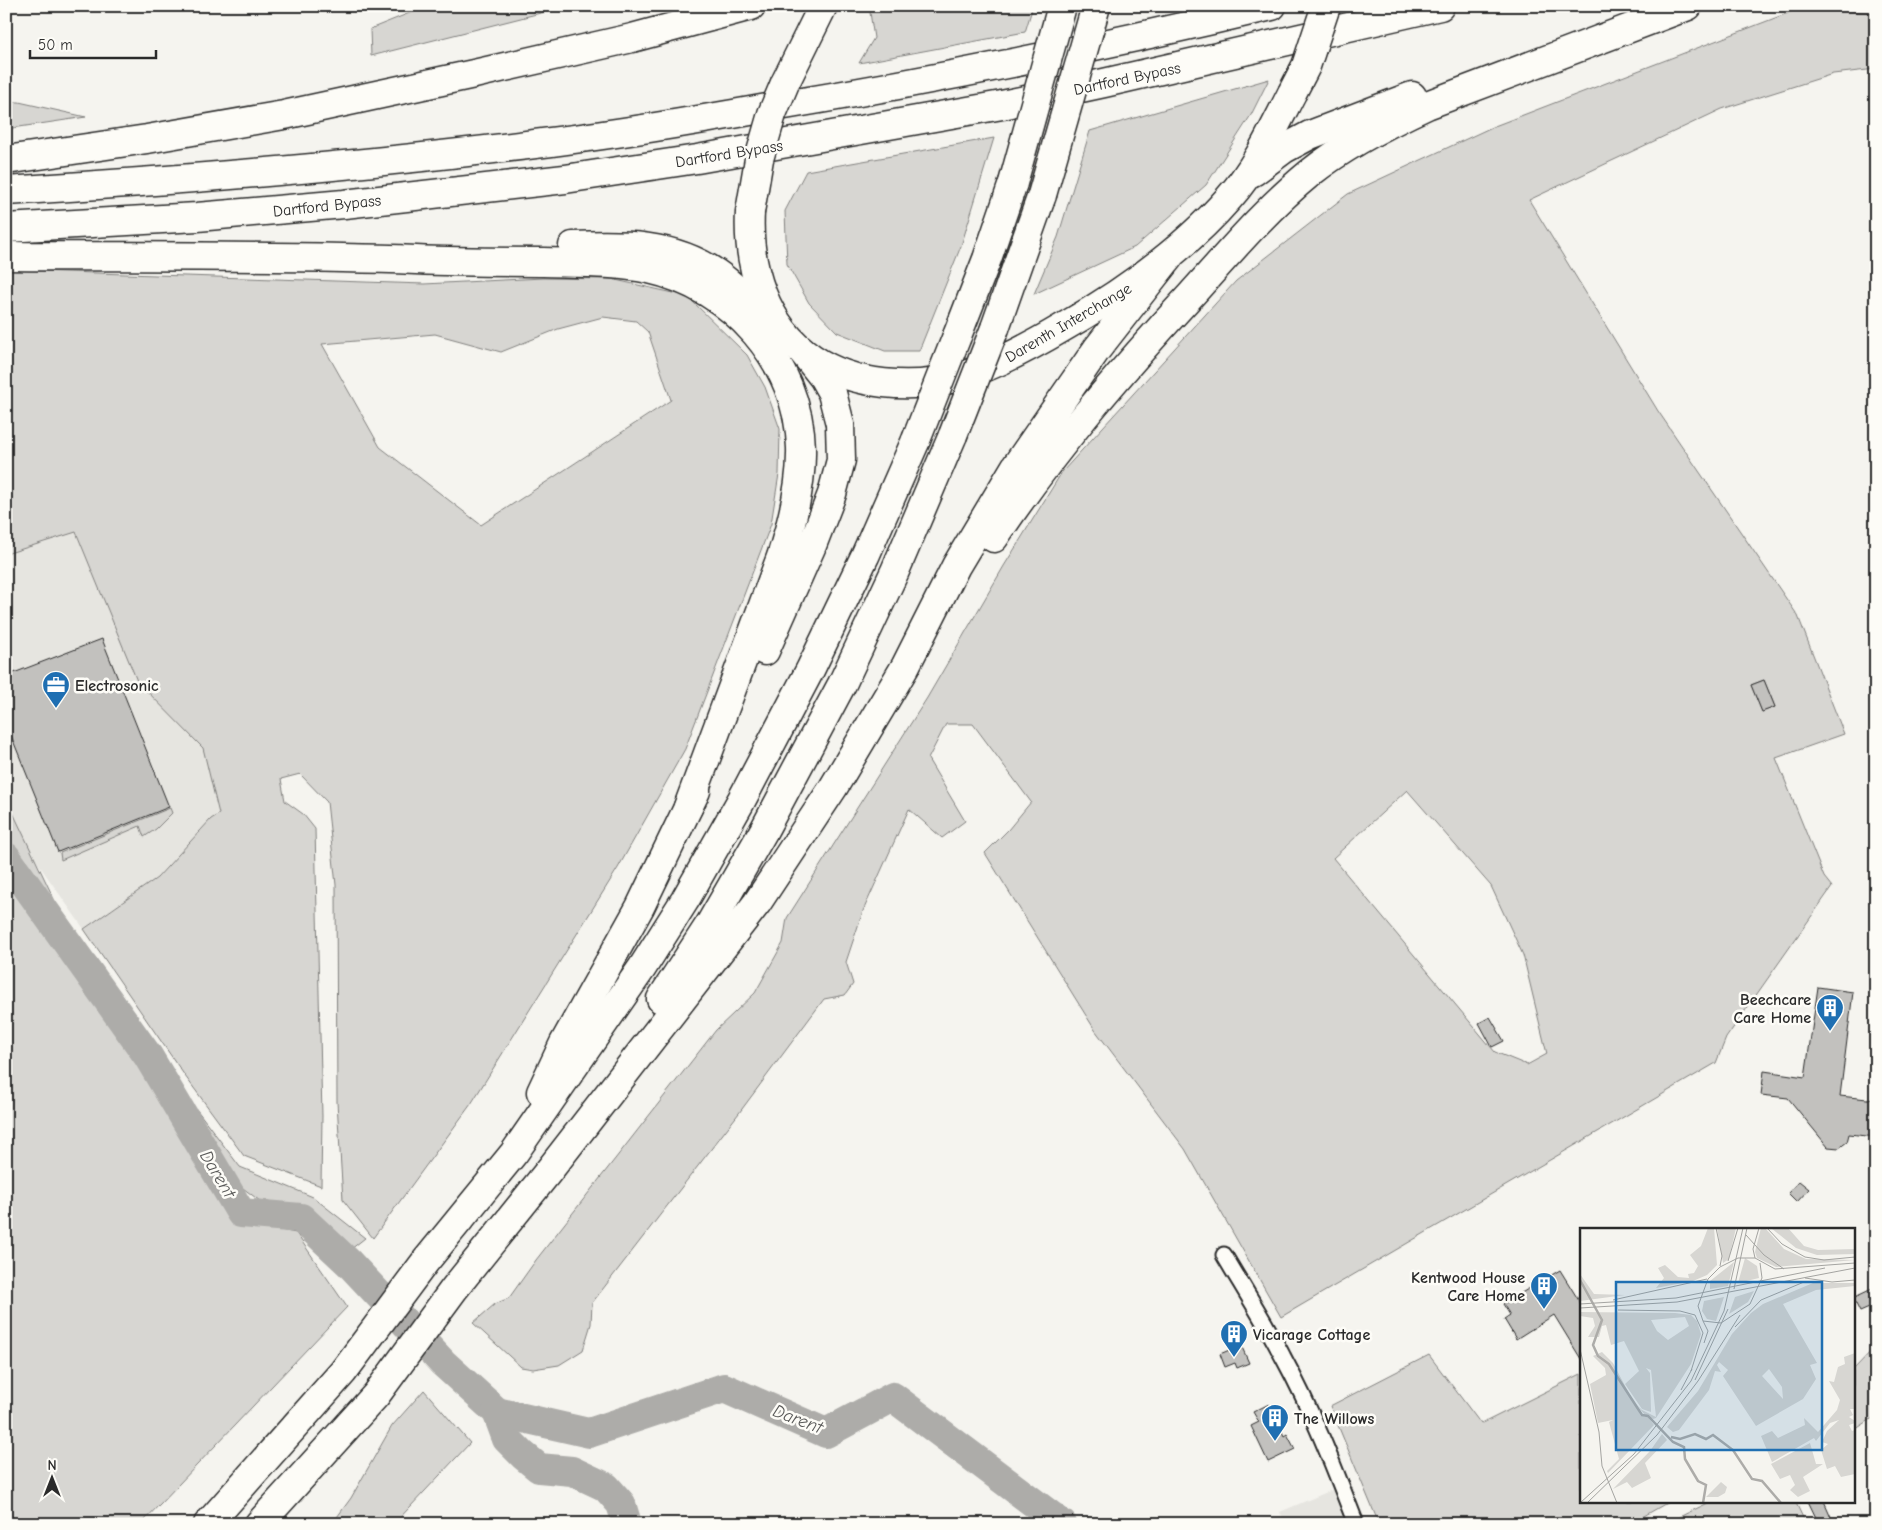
<svg xmlns="http://www.w3.org/2000/svg" width="1882" height="1530" font-family="'Comic Neue',sans-serif">
<style>
.built{fill:#e6e5e0}
.green{fill:#d7d6d2;stroke:#81807e;fill-rule:evenodd}
.lines{fill:none;stroke-linecap:round;stroke-linejoin:round}
.river{stroke:#adaca9;stroke-width:30}
.building{fill:#c2c1be;stroke:#2b2b2b}
.street-casing{stroke:#2b2b2b;stroke-width:19}
.highway-casing{stroke:#2b2b2b;stroke-width:31}
.street{stroke:#fdfcf7;stroke-width:15}
.highway{stroke:#fdfcf7;stroke-width:28}
.highway-bridge-casing{stroke:#2b2b2b;stroke-width:31;stroke-linecap:butt}
.highway-bridge{stroke:#fdfcf7;stroke-width:28}
.labels{text-anchor:middle;stroke-width:5;stroke-linejoin:round;paint-order:stroke}
.street-label{font-size:16px;fill:#2b2b2b;stroke:#fdfcf7}
.poi-label{font-size:16px;font-weight:bold;fill:#2b2b2b;stroke:#fdfcf7;text-anchor:start}
.water-label{font-size:18px;font-style:italic;fill:#585857;stroke:#fdfcf7}
.inset-river{fill:none;stroke:#adaca9;stroke-width:2.5}
.inset-road{fill:none;stroke:#a4a4a1;stroke-width:1}
.view{fill:#1f6fb2;fill-opacity:0.15;stroke:#1f6fb2;stroke-width:2.5}
.inset-edge{fill:none;stroke:#2b2b2b;stroke-width:2.5}
</style>
<rect width="100%" height="100%" fill="#f5f4ef"/>
<filter id="ink" filterUnits="userSpaceOnUse"><feTurbulence type="fractalNoise" baseFrequency=".02" numOctaves="2"/><feDisplacementMap in="SourceGraphic" scale="10" xChannelSelector="R" yChannelSelector="G"/><feConvolveMatrix kernelMatrix="1 2 1 2 8 2 1 2 1" color-interpolation-filters="sRGB"/></filter>
<g filter="url(#ink)">
<!-- built -->
<g class="built">
<polygon points="123,475 243,786 157,878 84,929 34,858 6,877 6,500"/>
<polygon points="1339,1487 1347,1524 1286,1524 1280,1512"/>
</g>
<!-- green -->
<g class="green">
<polygon points="427,6 568,6 371,56 370,29"/>
<polygon points="869,6 1033,6 1025,32 859,63 874,38"/>
<path d="M1801 8 1876 13V69L1833 74 1722 109 1529 200 1658 411 1798 616 1844 734 1776 758 1824 877 1832 887 1726 1038 1716 1063 1281 1317 1185 1149 1095 1030 985 853 1008 830 1031 802 973 724H946L928 759 965 821 942 838 909 809 863 911 846 962 853 984 845 995 824 999 739 1113 592 1303 591 1324 583 1350 559 1365 533 1369 521 1367 473 1323 495 1304 509 1298 536 1260 716 1030 755 993 783 943 787 918 927 698 1004 566 1062 472 1236 281 1348 194 1492 127ZM1764 680 1775 707 1762 712 1751 685ZM1407 790 1491 886 1523 955 1547 1054 1527 1065 1495 1052 1333 858Z"/>
<polygon points="1269,79 1251,115 1206,185 1135,247 1034,294 1058,237 1090,131"/>
<polygon points="6,102 19,102 86,117 6,129"/>
<polygon points="994,138 961,246 919,351 885,351 837,332 809,303 787,264 785,211 806,171"/>
<path d="M6 270 424 284 543 278 611 279 687 296 747 355 765 387 780 429 779 474 771 524 685 749 618 868 471 1104 373 1238 343 1200 337 1102 336 885 327 802 300 774 281 779 285 801 303 814 315 829 322 1116 321 1186 244 1156 185 1076 84 929 157 878 211 819 219 814 203 748 137 681 76 532 6 554ZM603 317 636 321 648 332 671 400 481 525 380 447 322 344 435 334 501 352 558 329Z"/>
<polygon points="6,798 73,939 178,1120 187,1144 231,1221 296,1233 347,1307 141,1524 6,1524"/>
<polygon points="170,808 172,813 156,829 144,837 140,826 61,860 60,853"/>
<polygon points="191,1105 197,1110 240,1167 313,1197 365,1238 346,1253 307,1212 264,1204 227,1176 189,1115"/>
<polygon points="1876,1346 1876,1416 1853,1431 1853,1370"/>
<polygon points="1429,1355 1481,1424 1581,1374 1581,1501 1670,1501 1630,1524 1379,1524 1330,1406"/>
<polygon points="424,1390 470,1443 394,1524 332,1524 351,1498 392,1426"/>
<polygon points="1712,1501 1795,1501 1806,1524 1665,1524"/>
</g>
<g class="lines">
<!-- river -->
<g class="river">
<polyline points="6,857 148,1056 241,1213 301,1218 349,1263 443,1363 497,1412 507,1439 523,1455 539,1468 572,1471 606,1487 621,1504 627,1524"/>
<polyline points="497,1412 589,1433 724,1388 826,1433 893,1397 1062,1524"/>
</g>
</g>
<!-- building -->
<g class="building">
<polygon points="102,639 169,807 58,852 6,723 6,676"/>
<polygon points="1764,680 1775,707 1762,712 1751,685"/>
<polygon points="1818,987 1853,992 1840,1096 1876,1100 1876,1137 1849,1134 1847,1142 1839,1148 1828,1147 1788,1098 1761,1095 1764,1071 1805,1077"/>
<polygon points="1490,1017 1504,1041 1492,1047 1479,1023"/>
<polygon points="1799,1181 1809,1189 1797,1202 1788,1193"/>
<polygon points="1560,1270 1581,1304 1581,1359 1554,1315 1516,1339 1504,1319 1510,1315 1503,1304"/>
<polygon points="1876,1287 1876,1305 1860,1312 1853,1298"/>
<polygon points="1241,1345 1249,1363 1237,1368 1235,1363 1225,1367 1220,1354"/>
<polygon points="1269,1404 1284,1436 1287,1434 1295,1449 1268,1462 1251,1426 1259,1422 1253,1412"/>
<polygon points="1808,1501 1824,1501 1832,1519 1819,1524"/>
</g>
<g class="lines">
<defs>
<path id="street" d="M1224 1255C1244 1289 1265 1322 1283 1357 1312 1410 1334 1467 1356 1524"/>
<g id="highway">
<polyline points="785,83 823,6"/>
<polyline points="6,160 147,139 284,115 474,74 632,38 751,6"/>
<polyline points="1253,172 1284,149 1310,135 1412,96"/>
<path d="M6 191C188 180 370 165 551 142 623 133 695 121 767 108 936 80 1105 46 1272 6"/>
<path d="M750 212C747 267 765 326 812 358 853 386 914 391 961 376 997 365 1030 347 1062 328 1123 293 1182 252 1229 198 1256 168 1274 128 1292 93"/>
<polyline points="6,228 197,217 344,204 565,179 697,159 1002,105 1104,83 1440,6"/>
<path d="M573 246C623 244 672 243 716 273 728 281 740 293 751 303"/>
<path d="M6 256C143 257 280 255 416 260 459 262 501 262 543 262 578 263 614 262 649 269 732 287 799 362 801 448 802 484 792 523 781 557L688 807"/>
<polyline points="995,328 1042,195"/>
<polyline points="957,336 987,259 1013,183"/>
<path d="M994 538C1052 451 1120 372 1191 295 1229 253 1266 209 1310 173 1345 145 1386 124 1427 105L1688 6"/>
<polyline points="765,651 813,543 832,494 841,460 840,424 832,393 823,377 803,352"/>
<polyline points="661,999 710,924 763,832 842,684 895,571 953,435"/>
<polyline points="541,1092 564,1043 640,907 696,791"/>
<polyline points="208,1524 343,1372 425,1262 514,1153 642,968 685,900 741,801 810,670 865,556 916,440"/>
<polyline points="259,1524 376,1395 454,1289 548,1172 757,903 833,788 905,667 956,566 1016,466 1097,349 1169,257"/>
</g>
</defs>
<!-- street casing -->
<use href="#street" class="street-casing"/>
<!-- highway casing -->
<use href="#highway" class="highway-casing"/>
<!-- street -->
<use href="#street" class="street"/>
<!-- highway -->
<use href="#highway" class="highway"/>
<defs>
<g id="highway-bridge">
<polyline points="1292,93 1306,66 1326,6"/>
<polyline points="1013,183 1062,6"/>
<polyline points="1042,195 1096,6"/>
<polyline points="750,212 759,159 772,114 785,83"/>
<polyline points="953,435 995,328"/>
<polyline points="916,440 957,336"/>
</g>
</defs>
<!-- highway-bridge casing -->
<use href="#highway-bridge" class="highway-bridge-casing"/>
<!-- highway-bridge -->
<use href="#highway-bridge" class="highway-bridge"/>
</g>
</g>
<!-- icons -->
<defs>
<symbol id="office-pin" viewBox="-11 -11 22 30"><path d="M0 17L-7.5 6A9.5 9.5 0 1 1 7.5 6Z" fill="#1f6fb2" stroke="#fdfcf7"/><path d="M-6-3h4V-5.5h4V-3h4V5H-6ZM-1-4.5V-3h2v-1.5ZM-6 0V1H6V0Z" fill="#fff"/></symbol>
<symbol id="building-pin" viewBox="-11 -11 22 30"><path d="M0 17L-7.5 6A9.5 9.5 0 1 1 7.5 6Z" fill="#1f6fb2" stroke="#fdfcf7"/><path d="M-4-6H4V6H1V3H-1V6H-4ZM-2.5-4.3h1.7v1.8h-1.7ZM.8-4.3h1.7v1.8H.8ZM-2.5-1h1.7V.8h-1.7ZM.8-1h1.7V.8H.8Z" fill="#fff"/></symbol>
</defs>
<g fill-rule="evenodd">
<use href="#office-pin" x="40" y="669" width="32" height="43"/>
<use href="#building-pin" x="1814" y="992" width="32" height="43"/>
<use href="#building-pin" x="1528" y="1270" width="32" height="43"/>
<use href="#building-pin" x="1218" y="1318" width="32" height="43"/>
<use href="#building-pin" x="1259" y="1402" width="32" height="43"/>
</g>
<g class="labels">
<!-- street labels -->
<g class="street-label">
<text transform="translate(1127 78) rotate(-12)" y="6">Dartford Bypass</text>
<text transform="translate(729 153) rotate(-9)" y="6">Dartford Bypass</text>
<text transform="translate(327 205) rotate(-6)" y="6">Dartford Bypass</text>
<text transform="translate(1068 322) rotate(-30)" y="6">Darenth Interchange</text>
</g>
<!-- poi labels -->
<g class="poi-label">
<text x="75" y="691">Electrosonic</text>
<text x="1811" y="1005" text-anchor="end">Beechcare<tspan x="1811" dy="18">Care Home</tspan></text>
<text x="1525" y="1283" text-anchor="end">Kentwood House<tspan x="1525" dy="18">Care Home</tspan></text>
<text x="1253" y="1340">Vicarage Cottage</text>
<text x="1294" y="1424">The Willows</text>
</g>
<!-- water labels -->
<g class="water-label">
<text transform="translate(218 1174) rotate(59)" y="6">Darent</text>
<text transform="translate(798 1419) rotate(21)" y="6">Darent</text>
</g>
</g>
<!-- overview -->
<g transform="translate(1580 1228)">
<rect width="275" height="275" fill="#f5f4ef"/>
<path d="M128 0H134L137 37 127 47 113 53 76 60 84 50 78 40 85 37 98 49 109 50 108 46 114 45 118 38 110 27 121 18ZM137 0H156L149 31 143 35ZM181 0H185L204 21 226 31 275 32 196 39 177 30 175 24ZM191 0H208L224 18 238 22 275 21V26L237 27 216 20ZM165 30 177 38 179 50 158 55ZM154 34 148 58 130 61V53ZM0 46 14 66 45 67 0 73ZM233 55H275V58L236 62 203 76 237 135 230 137 236 151 223 171 176 198 143 148 148 142 139 134 137 137 141 144 135 143 129 162 99 202 93 204 87 199 118 163 152 106 171 85 183 76ZM189 141 202 159 203 171 182 148ZM174 63 168 74 149 86 155 69ZM144 69 136 93 127 91 122 83 124 73ZM0 84 95 85 111 87 117 93 121 106 111 136 76 190 73 191 64 186 56 176 62 182 76 189 71 142 66 140 70 145 71 184 62 181 45 156 59 143 44 113 31 117 26 97 22 98 19 109H8L15 98 13 90 0 88ZM105 89 109 98 88 112 77 103 71 92ZM22 124 33 135 61 188 68 189 74 197 28 245 27 243 39 231 29 194 33 192 18 195 10 156 26 147 25 140 13 128ZM275 125V181H270L273 187 269 189 275 193V195L269 197 272 203 275 202V246L261 249 255 238 247 241 241 222 248 216 242 214 247 203 259 192 250 195 236 213 234 210 192 234 181 208 192 203 198 210 225 197 224 190 238 204 257 182 260 172 249 153 254 154 258 139 265 136 264 129ZM82 206 87 212 65 235 71 250 52 260 47 254 33 261 70 223ZM230 215 236 236H243L223 249 230 263 218 269 210 262 215 257 210 247 200 251 191 236ZM141 254 147 259 145 265 138 269H126Z" fill="#d7d6d2" fill-rule="evenodd"/>
<path class="inset-river" d="M0 52 22 92 13 117 18 128 29 136 62 187 68 188 93 214 104 219 105 231 118 253 126 257 123 275M91 209 100 211 115 206 126 211 133 207 153 222 172 251 182 253 201 275"/>
<path class="inset-road" d="M136 0 142 28 140 38M187 0 202 16 225 29 244 32 275 29M166 7 184 27 204 41M175 30 173 21 179 0M148 33 158 0M180 35 182 50 170 76 141 95 123 93 118 78 128 51 140 39 158 30H175L195 41 275 35M225 50 252 54 275 52M154 61 167 0M33 72 127 51M0 76 96 70 245 40M0 80 97 74 275 40M38 82 100 83 115 87 123 105 111 143M123 93 128 103 124 115M155 99 181 72 224 54M0 121 19 204 22 238 37 275M115 152 148 81M101 162 112 141M0 275 54 226 111 153 144 83 163 0M7 275 77 207 118 153 160 87"/>
<path class="view" d="M36 54H242V222H36Z"/>
<rect width="275" height="275" class="inset-edge"/>
</g>
<!-- margin -->
<rect width="1882" height="1530" fill="none" stroke="#fdfcf7" stroke-width="25"/>
<rect x="12" y="12" width="1857" height="1505" fill="none" stroke="#2b2b2b" stroke-width="2" filter="url(#ink)"/>
<!-- north arrow -->
<g transform="translate(52 1478)" stroke="#fdfcf7" stroke-width="4" paint-order="stroke">
<path d="M0-4L9 19L0 12L-9 19Z" fill="#2b2b2b"/>
<text y="-8" font-size="14" font-weight="bold" text-anchor="middle" fill="#2b2b2b">N</text>
</g>
<!-- scale -->
<path d="M30 50v8h126v-8" fill="none" stroke="#2b2b2b" stroke-width="2.5"/>
<text x="38" y="50" font-size="15" fill="#2b2b2b" stroke="#fdfcf7" stroke-width="4" paint-order="stroke">50 m</text>
</svg>
